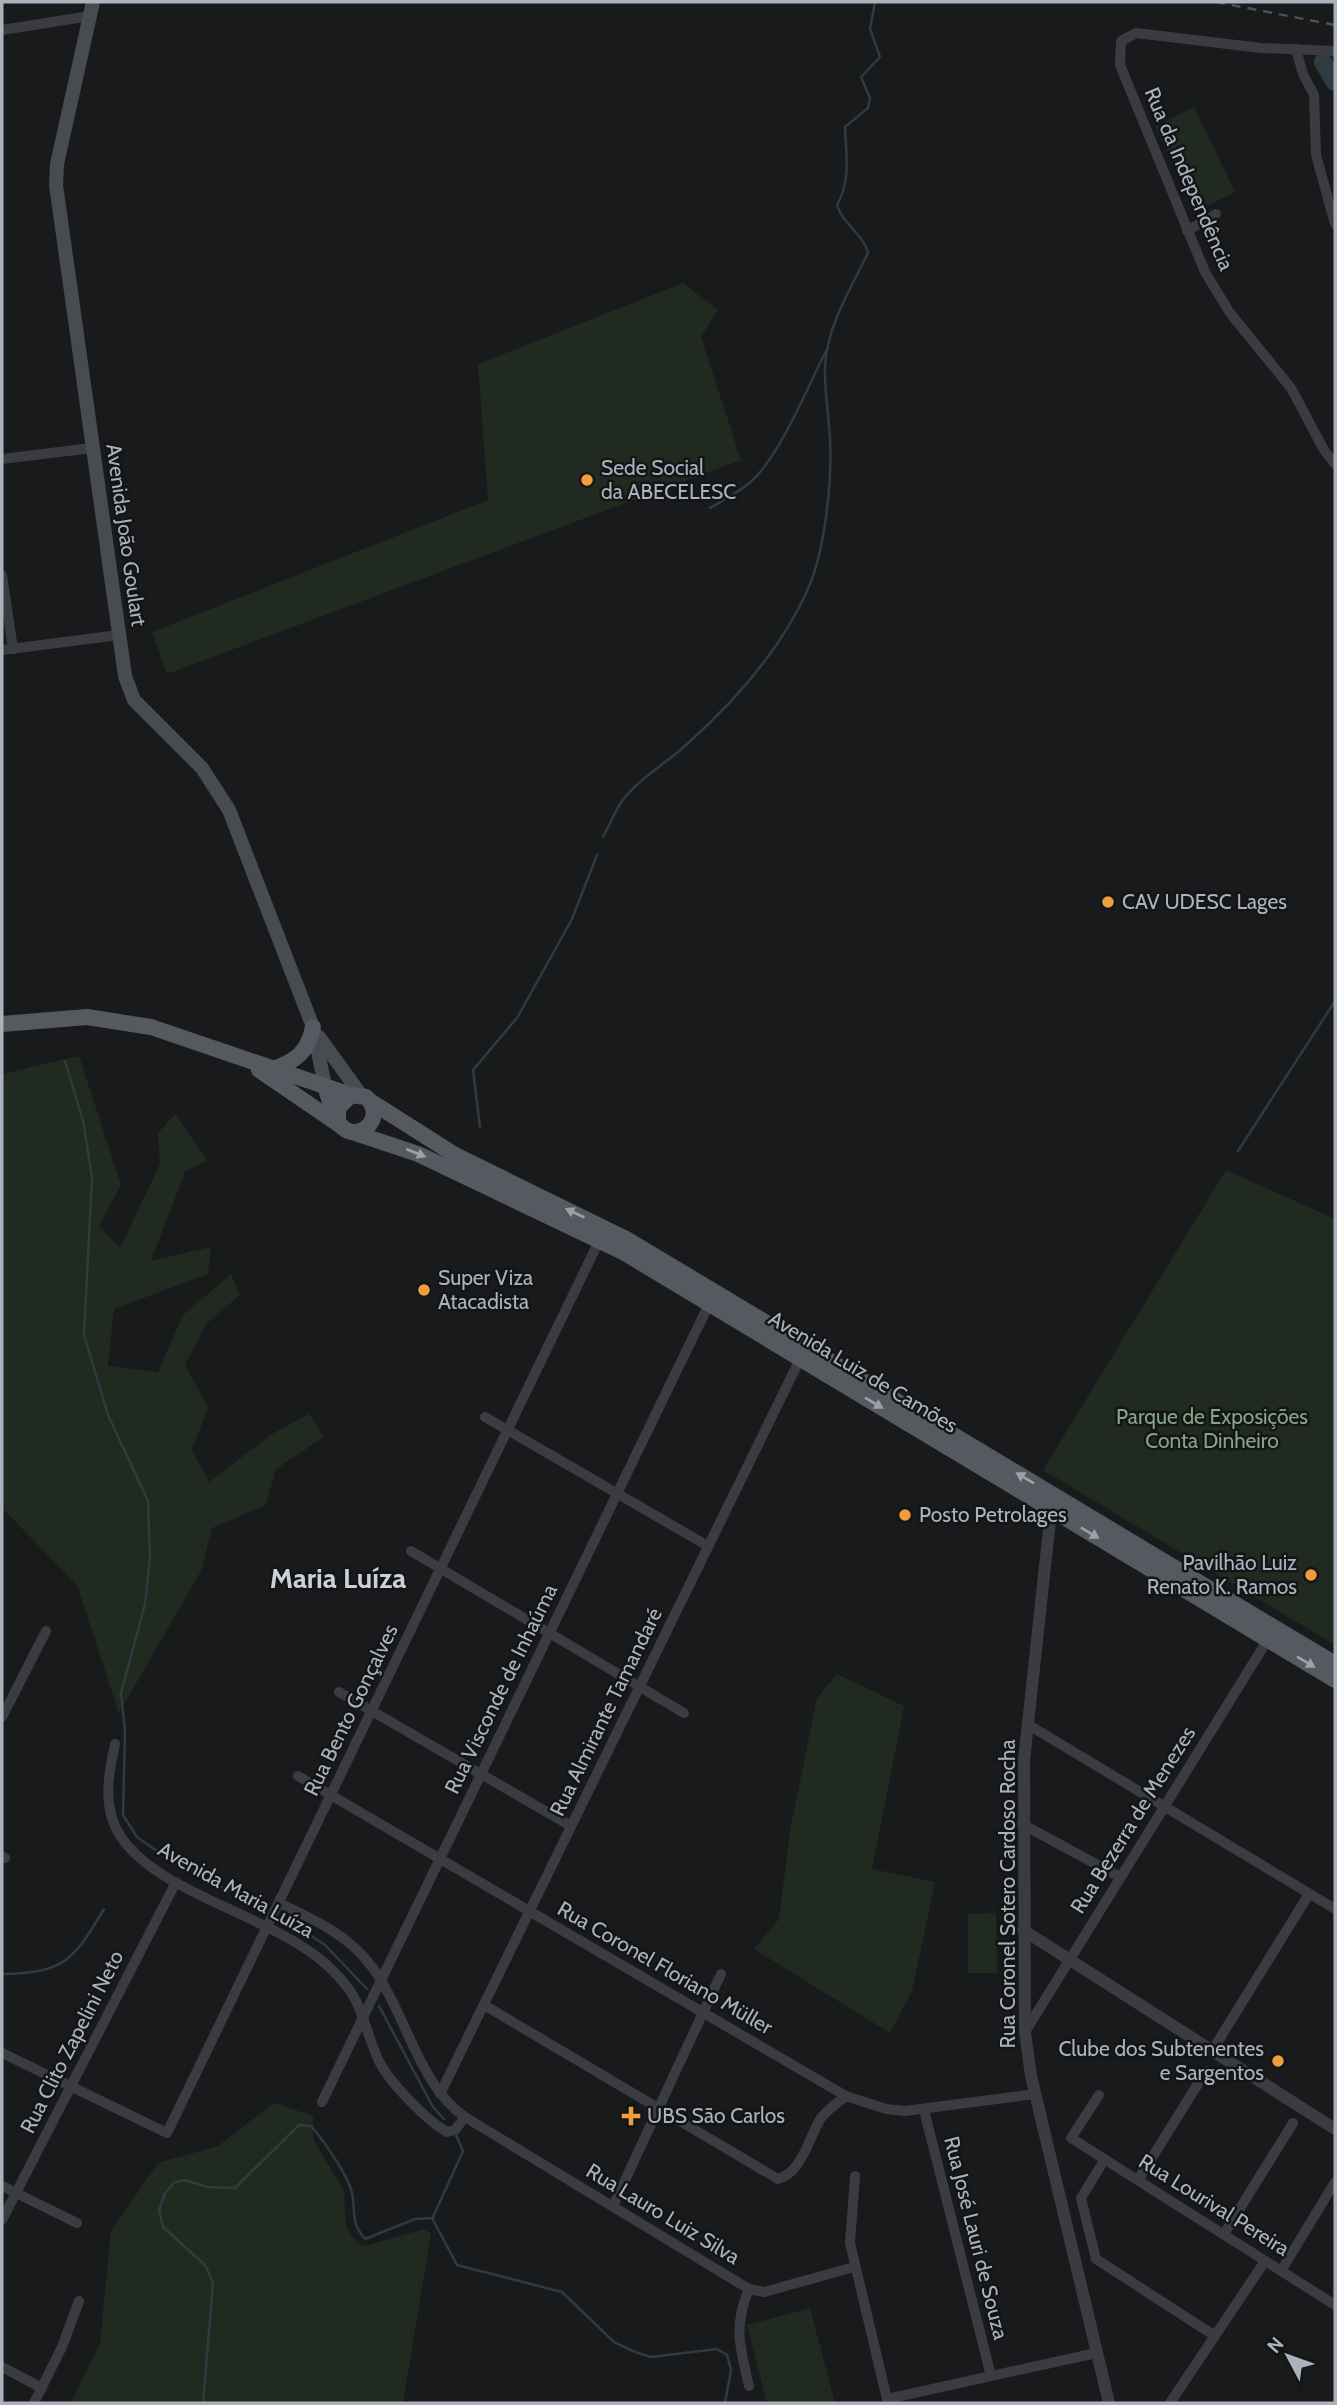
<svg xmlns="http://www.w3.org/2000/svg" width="1337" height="2405" font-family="Cabin,sans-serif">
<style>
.green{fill:#212a21}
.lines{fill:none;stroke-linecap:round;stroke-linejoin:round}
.stream{stroke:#2f3b40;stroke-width:2.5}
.river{stroke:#2f3b40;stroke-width:18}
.minor{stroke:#3a3c41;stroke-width:10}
.tertiary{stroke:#3a3c41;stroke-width:12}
.secondary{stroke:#484b51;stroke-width:14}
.primary{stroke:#565a60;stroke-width:16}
.rail{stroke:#4d5056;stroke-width:2.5;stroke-dasharray:9 7;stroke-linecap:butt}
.oneway{fill:#9ba0a9}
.poi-dot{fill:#f09e3d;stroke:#141517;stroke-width:2.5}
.labels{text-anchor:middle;stroke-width:5;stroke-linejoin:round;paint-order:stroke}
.street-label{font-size:21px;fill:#acb2bb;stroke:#141517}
.poi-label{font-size:21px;fill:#acb2bb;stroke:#141517;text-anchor:start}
.park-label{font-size:21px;fill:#86a584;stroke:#141517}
.district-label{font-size:28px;font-weight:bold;fill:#cdd1d7;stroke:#141517}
</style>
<rect width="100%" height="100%" fill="#191a1c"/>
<!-- green -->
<g class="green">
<polygon points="1194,107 1235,192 1197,211 1155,127"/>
<polygon points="683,283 718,310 701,337 741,460 167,674 152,632 488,500 478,364"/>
<polygon points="79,1056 121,1185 99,1226 120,1248 160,1164 158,1133 175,1114 207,1160 185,1172 151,1261 211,1247 208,1274 114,1309 108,1366 158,1372 183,1315 231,1274 240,1295 206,1324 185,1365 208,1407 192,1450 209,1482 272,1434 309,1414 324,1437 276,1469 266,1505 212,1528 201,1571 119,1713 77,1585 2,1508 2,1074"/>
<polygon points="1226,1170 1335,1219 1335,1645 1043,1470"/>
<polygon points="837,1674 904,1706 872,1869 935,1882 912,1991 890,2033 754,1949 779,1919 790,1831 817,1698"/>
<polygon points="996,1913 997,1973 968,1973 968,1914"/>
<polygon points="274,2103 313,2116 313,2139 344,2191 346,2228 358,2243 365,2246 424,2229 431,2234 403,2403 71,2403 100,2344 111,2231 158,2163 218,2146"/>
<polygon points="810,2308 835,2403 767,2403 747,2325"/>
</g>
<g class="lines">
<!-- stream -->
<g class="stream">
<path d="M710 508C723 500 737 493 748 484 778 461 808 386 826 351"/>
<path d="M603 837C609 826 614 814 620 804 637 779 666 764 687 744 734 702 781 649 807 591 825 552 832 483 830 440 829 416 824 390 825 366 827 326 851 288 868 253 863 233 843 225 837 205 851 181 846 154 845 127L868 108 870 98 861 77 880 57 870 29 875 2"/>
<polyline points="65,1061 83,1121 92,1177 84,1335 108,1415 148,1501 150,1558 145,1604 121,1693 125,1732 123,1815 137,1837 154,1849 259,1908"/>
<polyline points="480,1127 473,1070 517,1018 572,919 597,855"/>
<polyline points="1238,1151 1335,1001"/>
<polyline points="285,1919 325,1945 367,1989"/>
<path d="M2 1974C64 1973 73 1961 104 1909"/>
<polyline points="379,2006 433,2107 444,2119"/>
<polyline points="433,2217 463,2151 456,2135"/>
<path d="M203 2403 213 2283 205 2265 163 2227 159 2210 165 2193 175 2182 185 2180 207 2187 235 2188 299 2125 311 2126C323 2140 348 2175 352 2193 356 2214 350 2221 365 2239L415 2219 432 2218 457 2265 562 2292 614 2342 635 2352 651 2357 717 2349 727 2355 731 2370 725 2403"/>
</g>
<!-- river -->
<polyline class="river" points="1323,62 1335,82"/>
<!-- minor -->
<g class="minor">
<polyline points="2,30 90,16"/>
<polyline points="1296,49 1303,74 1314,95 1316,155 1335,224"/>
<polyline points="1335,51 1261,48 1136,33 1121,41 1120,65 1205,272 1230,313 1291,388 1324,450 1335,464"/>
<polyline points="1187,231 1216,214"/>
<polyline points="2,459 92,448"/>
<polyline points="2,575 13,649"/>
<polyline points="2,650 119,635"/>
<polyline points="485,1417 708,1546"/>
<polyline points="411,1551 684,1713"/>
<polyline points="339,1692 571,1826"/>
<polyline points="2,1717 46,1631"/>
<polyline points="1027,1724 1335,1909"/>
<path d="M115 1744C108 1776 102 1808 121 1837 160 1895 273 1915 328 1966 366 2002 359 2016 378 2059 387 2080 426 2120 447 2132L455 2130 465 2117"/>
<polyline points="298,1776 846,2096 886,2109 905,2111 1035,2094"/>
<polyline points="1022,1824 1120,1877"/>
<polyline points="2,1856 5,1858"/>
<path d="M279 1903C313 1919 349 1935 372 1967 405 2011 419 2086 465 2117L749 2289 764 2292 854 2267"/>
<path d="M484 2005 778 2179C802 2173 809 2137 821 2118 828 2109 837 2103 846 2096"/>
<polyline points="1025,2032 1270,1636"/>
<polyline points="1212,2051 1309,1894"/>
<polyline points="2,2053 167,2133 601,1237"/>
<polyline points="440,2094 802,1355"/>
<polyline points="1099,2095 1071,2138 1335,2305"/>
<polyline points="322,2102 712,1298"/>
<polyline points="924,2110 991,2376"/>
<polyline points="1105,2159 1081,2198 1096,2259 1215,2336"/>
<polyline points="855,2176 850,2243 887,2399 1096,2353"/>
<polyline points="1138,2180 1206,2071"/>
<polyline points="2,2186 77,2223"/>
<polyline points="613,2206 721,1974"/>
<polyline points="2,2220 176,1882"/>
<polyline points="1224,2234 1293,2123"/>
<polyline points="1281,2271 1335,2182"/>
<polyline points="2,2367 42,2388"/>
<path d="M749 2386C740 2347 733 2327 749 2289"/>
<polyline points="34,2403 62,2347 79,2301"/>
<polyline points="1170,2403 1265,2261"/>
</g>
<!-- tertiary -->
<g class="tertiary">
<polyline points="1052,1502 1024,1760 1025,2032 1031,2076 1109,2403"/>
<polyline points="1023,1930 1335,2129"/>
</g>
<!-- secondary -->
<g class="secondary">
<polyline points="93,2 57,164 56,185 125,676 134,700 202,768 229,810 313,1027 325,1086"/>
<polyline points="319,1037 361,1095"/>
</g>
<!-- primary -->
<g class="primary">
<polyline points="2,1024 87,1017 151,1027 351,1095"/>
<path d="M273 1069C296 1061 308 1052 313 1027"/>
<polyline points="259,1070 341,1126"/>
<path d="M325 1086C329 1098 333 1113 339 1123 355 1147 389 1118 366 1097L351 1095 338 1108V1120"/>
<polyline points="370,1101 455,1155 628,1240 1335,1664"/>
<polyline points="352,1132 418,1154 623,1252 1335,1680"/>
</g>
<!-- rail -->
<polyline class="rail" points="1216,2 1335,25"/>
</g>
<!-- one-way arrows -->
<defs><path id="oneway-solid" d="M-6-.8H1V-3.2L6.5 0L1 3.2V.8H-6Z" transform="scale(1.75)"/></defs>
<g class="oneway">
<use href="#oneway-solid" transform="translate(416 1153) rotate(22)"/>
<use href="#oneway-solid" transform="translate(575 1213) rotate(-154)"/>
<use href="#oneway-solid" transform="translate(874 1403) rotate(31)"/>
<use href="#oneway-solid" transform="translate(1025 1478) rotate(-149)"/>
<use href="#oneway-solid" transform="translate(1090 1533) rotate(31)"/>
<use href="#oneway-solid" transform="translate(1306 1662) rotate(31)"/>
</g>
<!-- markers -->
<g class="poi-dot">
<circle cx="587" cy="480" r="7"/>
<circle cx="1108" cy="902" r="7"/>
<circle cx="424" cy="1290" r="7"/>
<circle cx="905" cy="1515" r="7"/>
<circle cx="1311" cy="1575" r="7"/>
<circle cx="1278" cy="2061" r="7"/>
<path d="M627.5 2105.5h7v7h7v7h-7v7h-7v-7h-7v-7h7z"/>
</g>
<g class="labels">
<!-- street labels -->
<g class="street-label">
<text transform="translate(1189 179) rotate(67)" y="7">Rua da Independência</text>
<text transform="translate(126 535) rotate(82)" y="7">Avenida João Goulart</text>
<text transform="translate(863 1372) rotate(31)" y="7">Avenida Luiz de Camões</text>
<text transform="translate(501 1689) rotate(-64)" y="7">Rua Visconde de Inhaúma</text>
<text transform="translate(351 1710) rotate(-64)" y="7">Rua Bento Gonçalves</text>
<text transform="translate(606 1712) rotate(-64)" y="7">Rua Almirante Tamandaré</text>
<text transform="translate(1133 1820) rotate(-58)" y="7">Rua Bezerra de Menezes</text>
<text transform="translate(236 1890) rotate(29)" y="7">Avenida Maria Luíza</text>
<text transform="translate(1008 1894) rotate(-90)" y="7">Rua Coronel Sotero Cardoso Rocha</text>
<text transform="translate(665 1968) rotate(30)" y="7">Rua Coronel Floriano Müller</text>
<text transform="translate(72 2042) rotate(-63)" y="7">Rua Clito Zapelini Neto</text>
<text transform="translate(1214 2205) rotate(32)" y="7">Rua Lourival Pereira</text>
<text transform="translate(663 2214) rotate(31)" y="7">Rua Lauro Luiz Silva</text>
<text transform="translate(976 2238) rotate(76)" y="7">Rua José Lauri de Souza</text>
</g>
<!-- poi labels -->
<g class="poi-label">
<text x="601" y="475">Sede Social<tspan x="601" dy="24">da ABECELESC</tspan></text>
<text x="1122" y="909">CAV UDESC Lages</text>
<text x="438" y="1285">Super Viza<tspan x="438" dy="24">Atacadista</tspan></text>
<text x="919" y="1522">Posto Petrolages</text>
<text x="1297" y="1570" text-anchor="end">Pavilhão Luiz<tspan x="1297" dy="24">Renato K. Ramos</tspan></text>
<text x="1264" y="2056" text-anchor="end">Clube dos Subtenentes<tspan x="1264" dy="24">e Sargentos</tspan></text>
<text x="647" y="2123">UBS São Carlos</text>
</g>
<!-- park labels -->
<g class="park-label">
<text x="1212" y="1424">Parque de Exposições<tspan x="1212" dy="24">Conta Dinheiro</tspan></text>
</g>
<!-- district labels -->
<g class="district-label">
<text x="338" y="1588">Maria Luíza</text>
</g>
</g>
<!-- border -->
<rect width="1337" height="2405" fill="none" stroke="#acb2bb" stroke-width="7"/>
<!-- north arrow -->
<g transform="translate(1288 2356) rotate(311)" stroke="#141517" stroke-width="5" paint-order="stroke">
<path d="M0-5L12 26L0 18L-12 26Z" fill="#acb2bb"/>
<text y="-10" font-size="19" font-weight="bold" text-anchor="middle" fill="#acb2bb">N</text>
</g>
</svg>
